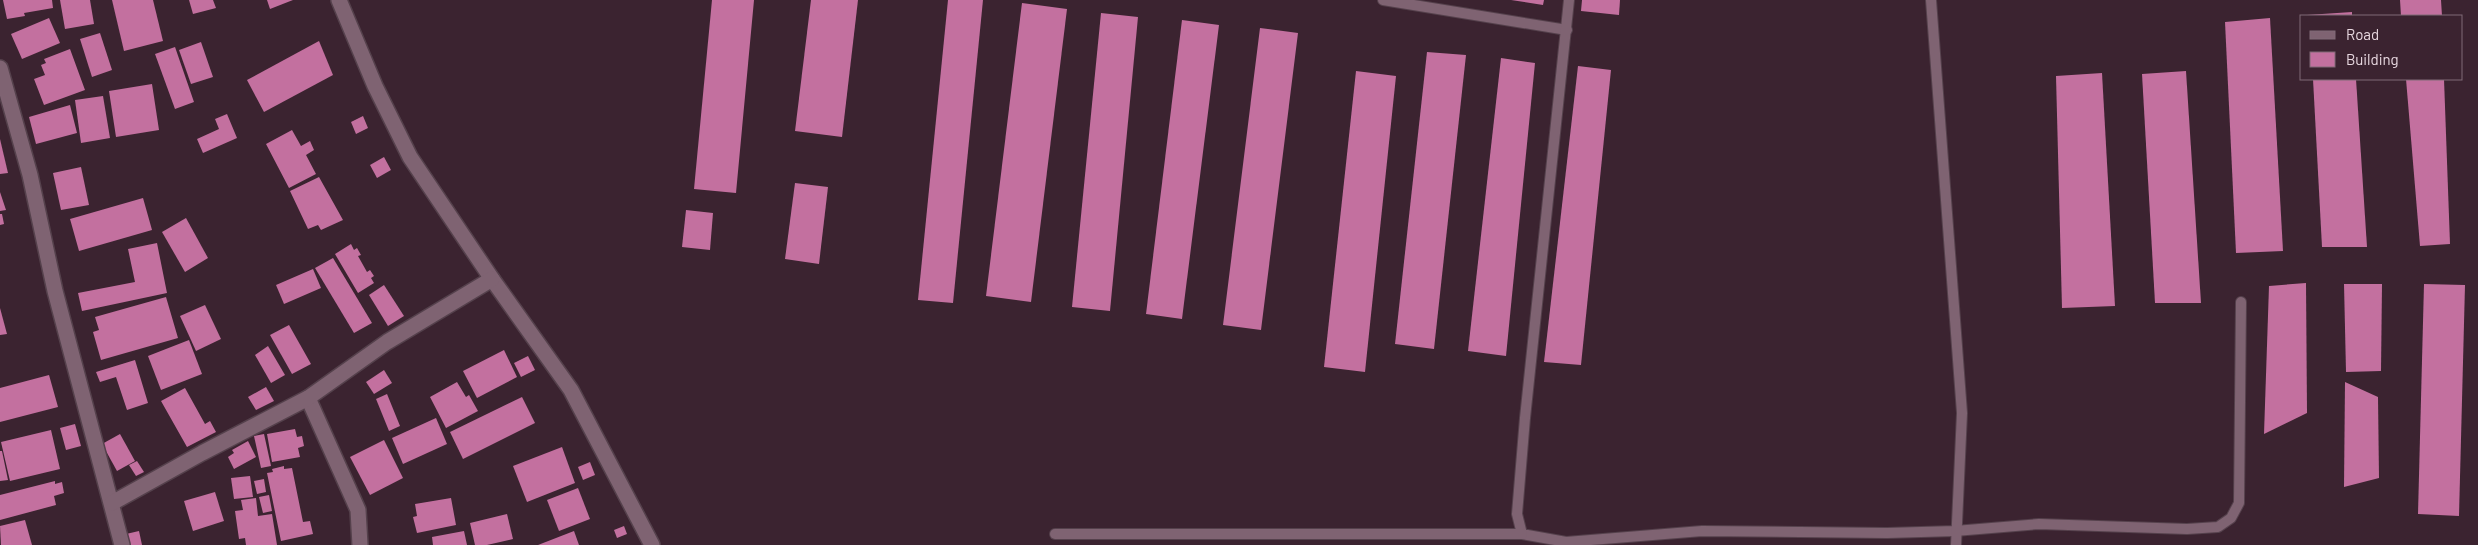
<svg xmlns="http://www.w3.org/2000/svg" width="2478" height="545" font-family="Barlow,sans-serif">
<style>
.building{fill:#c3709f}
.lines{fill:none;stroke-linecap:round;stroke-linejoin:round}
.lane-casing{stroke:#55414c;stroke-width:12}
.street-casing{stroke:#55414c;stroke-width:18}
.lane{stroke:#7f6372;stroke-width:10}
.street{stroke:#7f6372;stroke-width:15}
</style>
<rect width="100%" height="100%" fill="#3b2330"/>
<!-- building -->
<g class="building">
<polygon points="3,0 52,0 53,8 24,13 25,16 7,19"/>
<polygon points="60,0 90,0 94,24 65,29"/>
<polygon points="112,0 153,0 163,41 124,51"/>
<polygon points="189,0 213,0 216,8 193,14"/>
<polygon points="267,0 293,0 270,9"/>
<polygon points="712,0 754,0 736,193 694,189"/>
<polygon points="811,0 858,0 842,137 795,131"/>
<polygon points="948,0 983,0 953,303 918,300"/>
<polygon points="1511,0 1544,0 1543,5"/>
<polygon points="1582,0 1620,0 1619,15 1581,11"/>
<polygon points="2400,0 2441,0 2442,16 2401,16"/>
<polygon points="1022,3 1067,9 1031,302 986,296"/>
<polygon points="2352,12 2352,16 2307,16 2307,15"/>
<polygon points="1101,13 1138,17 1110,311 1072,307"/>
<polygon points="49,18 60,43 22,59 11,34"/>
<polygon points="2270,18 2283,251 2236,253 2225,22"/>
<polygon points="1182,20 1219,25 1182,319 1146,314"/>
<polygon points="1260,28 1298,33 1261,330 1223,325"/>
<polygon points="100,33 112,70 92,77 80,39"/>
<polygon points="319,41 333,75 264,112 247,80"/>
<polygon points="201,42 213,77 191,84 179,50"/>
<polygon points="175,47 194,102 175,109 155,54"/>
<polygon points="70,49 85,90 44,105 34,79 45,75 41,65 46,63 44,59"/>
<polygon points="1427,52 1466,55 1434,349 1395,344"/>
<polygon points="1501,58 1535,63 1506,356 1468,351"/>
<polygon points="1578,66 1611,70 1581,365 1544,362"/>
<polygon points="1356,71 1396,76 1365,372 1324,367"/>
<polygon points="2186,71 2201,303 2155,303 2142,74"/>
<polygon points="2102,73 2115,306 2062,308 2056,76"/>
<polygon points="2313,79 2356,79 2367,247 2322,247"/>
<polygon points="2406,79 2444,79 2450,244 2420,246"/>
<polygon points="152,84 159,130 116,137 109,91"/>
<polygon points="103,96 110,138 81,143 75,100"/>
<polygon points="70,105 77,133 36,144 29,117"/>
<polygon points="227,114 237,138 203,153 197,139 219,129 215,119"/>
<polygon points="363,116 368,128 356,134 351,122"/>
<polygon points="292,130 301,146 310,141 314,150 306,155 316,174 289,188 266,144"/>
<polygon points="0,139 8,173 0,174"/>
<polygon points="384,157 391,170 377,178 370,165"/>
<polygon points="81,167 89,205 61,210 53,173"/>
<polygon points="319,177 343,220 321,230 318,225 308,229 290,191"/>
<polygon points="795,183 828,187 819,264 785,259"/>
<polygon points="0,192 6,210 0,211"/>
<polygon points="143,198 152,230 79,251 70,219"/>
<polygon points="686,210 713,213 710,250 682,247"/>
<polygon points="0,214 2,214 4,224 0,225"/>
<polygon points="186,218 208,258 185,272 162,232"/>
<polygon points="157,243 167,293 82,311 78,293 135,282 128,249"/>
<polygon points="351,244 354,250 357,248 361,255 358,256 367,272 370,270 374,276 371,278 374,283 358,293 335,254"/>
<polygon points="333,258 372,323 354,333 315,268"/>
<polygon points="313,269 321,288 284,304 276,285"/>
<polygon points="2306,283 2307,413 2264,434 2269,286"/>
<polygon points="2344,284 2382,284 2381,371 2346,372"/>
<polygon points="2424,284 2465,285 2459,516 2418,514"/>
<polygon points="384,285 404,316 388,326 369,295"/>
<polygon points="166,297 178,338 101,360 93,332 99,330 95,317"/>
<polygon points="205,305 221,339 196,351 180,316"/>
<polygon points="0,308 7,334 0,335"/>
<polygon points="289,325 311,364 292,374 270,335"/>
<polygon points="189,340 202,374 161,390 148,356"/>
<polygon points="268,346 285,375 271,383 255,355"/>
<polygon points="504,350 517,377 477,398 463,371"/>
<polygon points="528,356 535,370 521,377 514,363"/>
<polygon points="135,360 148,403 127,410 116,377 100,382 96,372"/>
<polygon points="384,370 392,383 374,394 366,382"/>
<polygon points="49,375 58,407 0,422 0,388"/>
<polygon points="457,382 466,397 469,395 478,411 446,428 430,397"/>
<polygon points="2345,382 2378,397 2379,478 2344,487"/>
<polygon points="266,387 274,401 256,410 248,397"/>
<polygon points="185,388 205,424 210,421 216,432 187,447 161,401"/>
<polygon points="387,394 400,426 389,431 376,399"/>
<polygon points="522,397 535,423 463,459 450,432"/>
<polygon points="436,418 447,444 403,464 392,438"/>
<polygon points="75,424 81,446 66,450 60,428"/>
<polygon points="295,429 297,437 302,436 304,446 298,448 300,457 272,462 267,434"/>
<polygon points="51,430 60,469 10,481 1,442"/>
<polygon points="120,434 135,461 117,471 102,444"/>
<polygon points="264,434 271,466 261,468 254,436"/>
<polygon points="384,440 403,478 370,495 350,457"/>
<polygon points="248,441 256,457 234,469 228,457 234,453 232,450"/>
<polygon points="562,447 575,483 527,502 513,466"/>
<polygon points="0,451 2,451 8,480 0,481"/>
<polygon points="137,461 144,472 136,476 129,465"/>
<polygon points="590,462 595,475 583,480 578,467"/>
<polygon points="284,466 284,469 292,468 303,522 310,521 313,534 281,541 267,473 273,472 272,469"/>
<polygon points="250,476 253,497 234,499 231,478"/>
<polygon points="264,479 266,492 257,494 254,481"/>
<polygon points="55,481 55,484 62,482 64,493 54,496 56,505 0,520 0,495"/>
<polygon points="578,488 590,519 559,531 547,500"/>
<polygon points="215,492 224,521 193,531 184,501"/>
<polygon points="269,495 272,511 263,513 259,497"/>
<polygon points="256,498 258,516 272,514 277,545 246,545 245,538 239,539 235,511 243,510 241,500"/>
<polygon points="451,498 456,525 417,533 413,517 417,516 415,504"/>
<polygon points="507,514 513,539 487,545 475,545 470,523"/>
<polygon points="25,520 32,545 1,545 0,526"/>
<polygon points="624,526 627,534 617,538 614,530"/>
<polygon points="139,531 142,545 128,545 126,534"/>
<polygon points="464,531 467,545 433,545 432,537"/>
<polygon points="574,531 579,545 538,545"/>
</g>
<g class="lines">
<defs>
<g id="lane">
<polyline points="1383,0 1567,30"/>
<polyline points="1569,0 1525,418 1517,514 1522,534 1566,542 1702,531 1887,533 1955,531 2039,524 2187,529 2218,527 2231,518 2239,503 2241,302"/>
<polyline points="1931,0 1962,413 1956,545"/>
<polyline points="1055,534 1522,534"/>
</g>
<g id="street">
<polyline points="339,0 375,86 410,157 492,279 571,390 652,545"/>
<polyline points="0,68 30,175 55,291 122,545"/>
<polyline points="308,398 358,510 360,545"/>
<polyline points="112,503 202,453 308,398 387,342 492,279"/>
</g>
</defs>
<!-- lane casing -->
<use href="#lane" class="lane-casing"/>
<!-- street casing -->
<use href="#street" class="street-casing"/>
<!-- lane -->
<use href="#lane" class="lane"/>
<!-- street -->
<use href="#street" class="street"/>
</g>
<!-- legend -->
<rect x="2300" y="15" width="162" height="65" fill="#3b2330" stroke="#806b76"/>
<rect x="2310" y="31" width="25" height="8" fill="#7f6372" stroke="#806b76"/>
<text x="2346" y="40" font-size="15" fill="#e8d8e0">Road</text>
<rect x="2310" y="52" width="25" height="15" fill="#c3709f" stroke="#806b76"/>
<text x="2346" y="65" font-size="15" fill="#e8d8e0">Building</text>
</svg>
